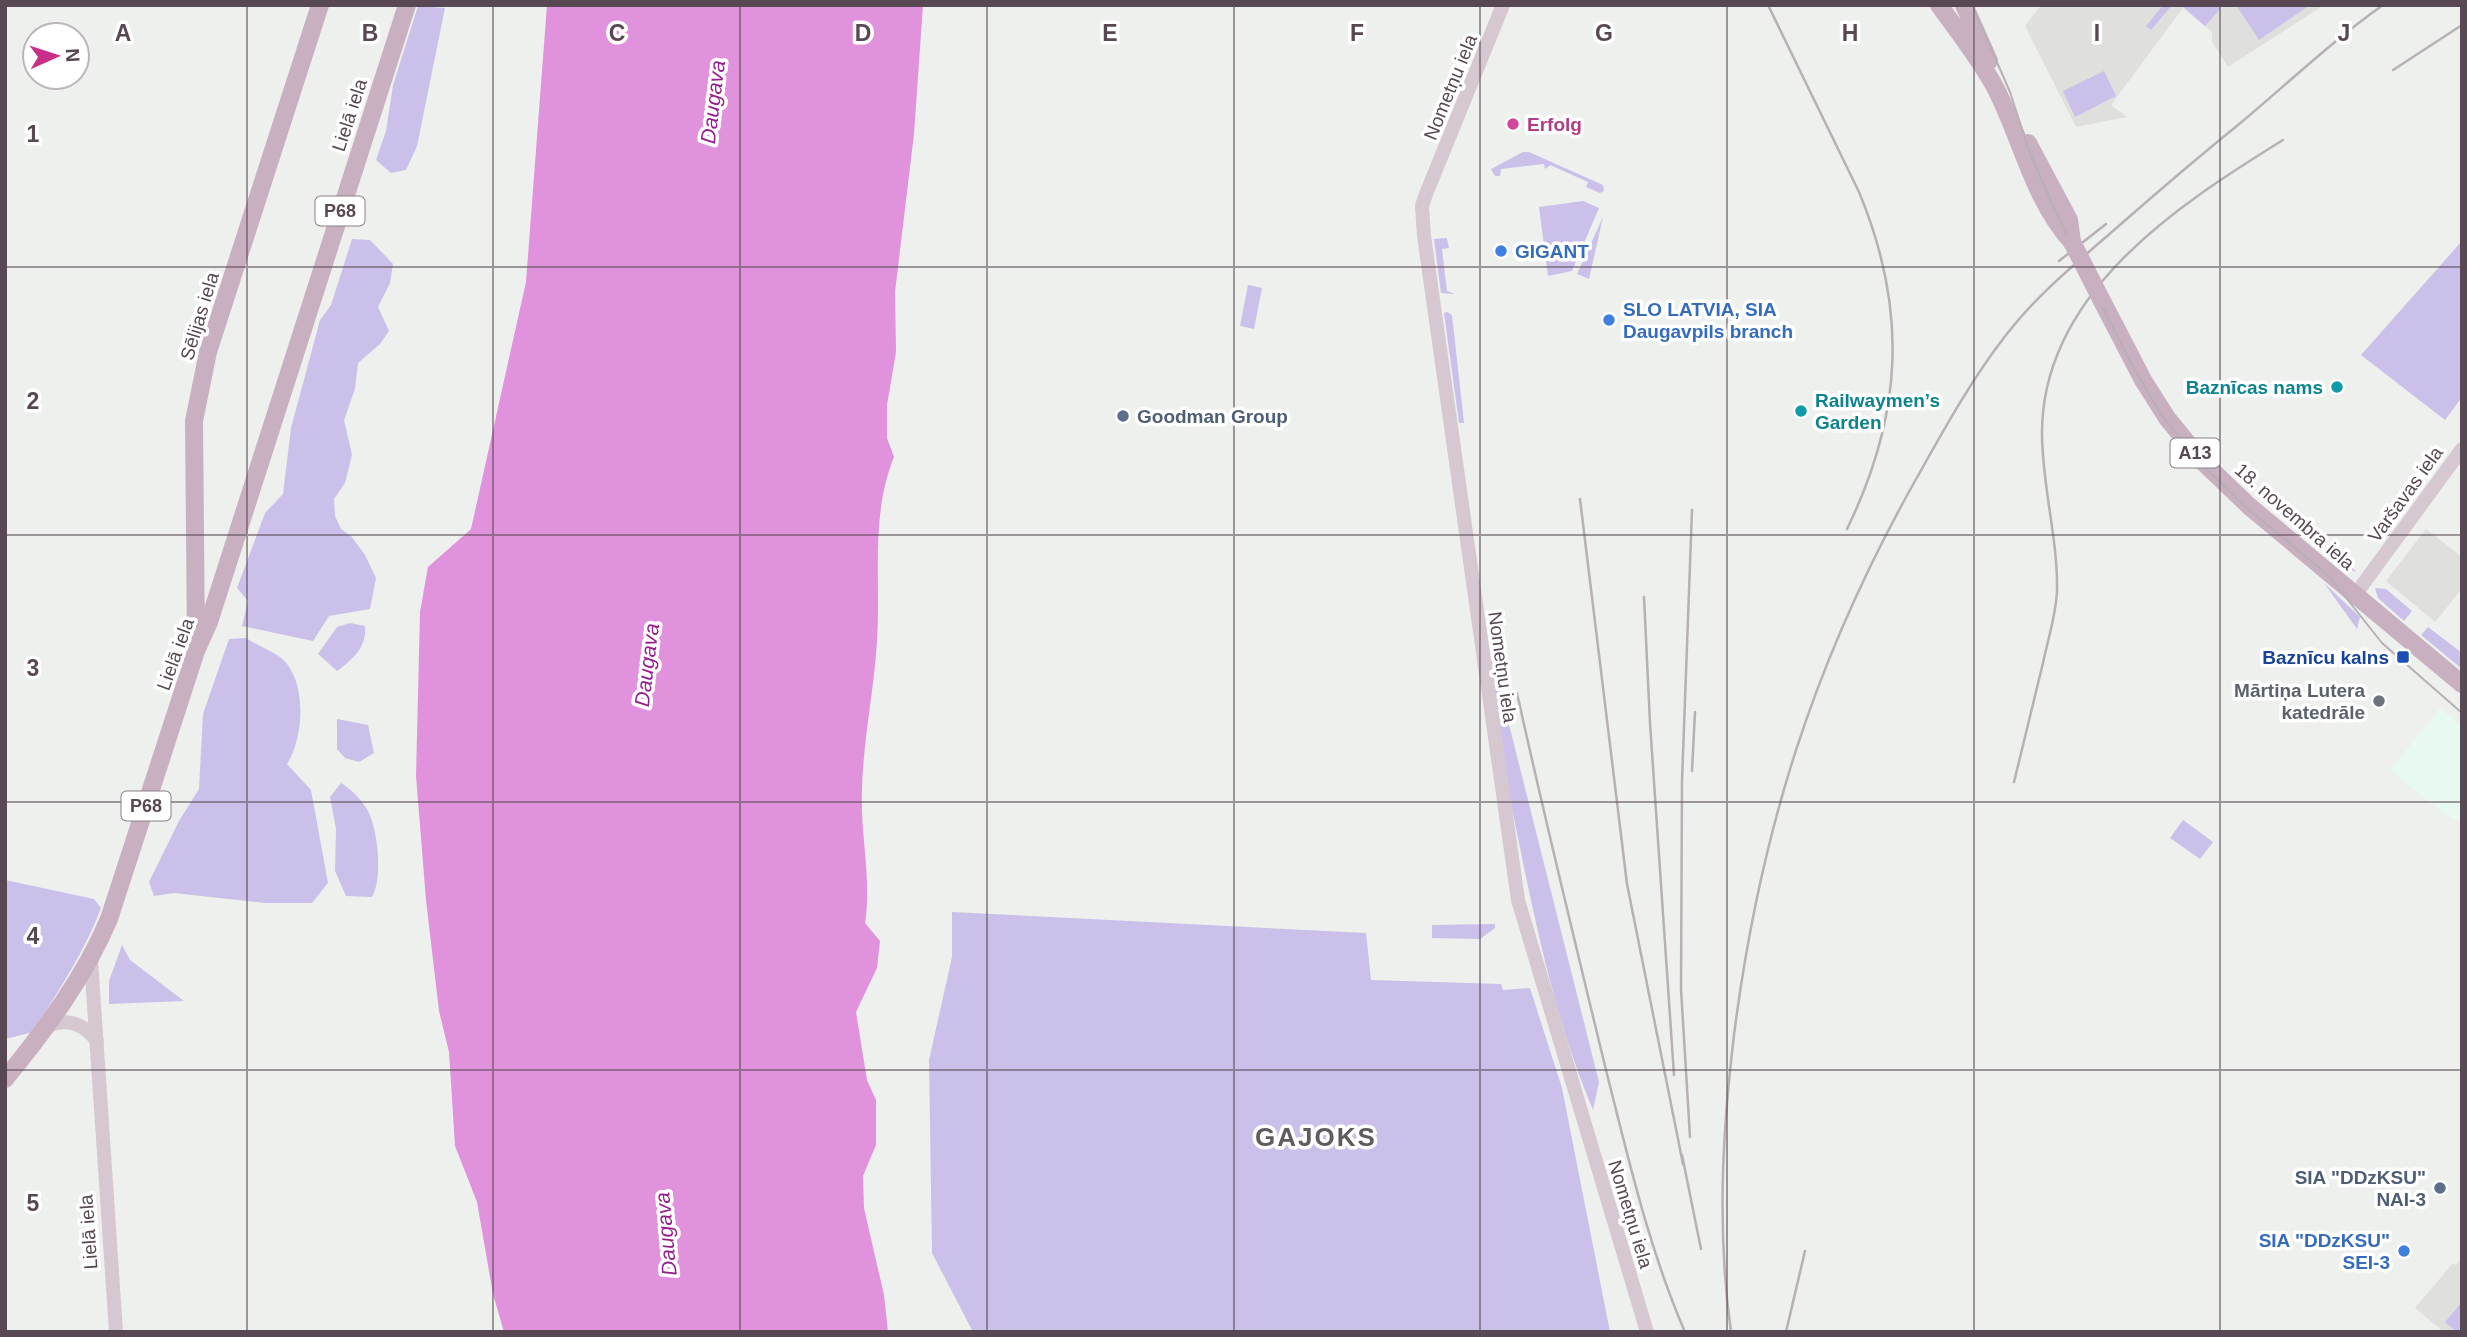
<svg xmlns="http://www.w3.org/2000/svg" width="2467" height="1337" font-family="Helvetica,sans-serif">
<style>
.commercial{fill:#e8f9f2}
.education{fill:#dfe0de}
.green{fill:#cac0e9}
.water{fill:#e192dc}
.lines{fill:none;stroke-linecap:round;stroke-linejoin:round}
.minor{stroke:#d6c8d1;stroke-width:14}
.major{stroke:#c9b0c0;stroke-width:18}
.tram{stroke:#b7b0b4;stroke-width:2}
.rail{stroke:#b7b0b4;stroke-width:2.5}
.major-bridge{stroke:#c9b0c0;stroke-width:18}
.grid{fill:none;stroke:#584853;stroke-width:2;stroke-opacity:0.55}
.hotel-dot{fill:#d1479c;stroke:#fff;stroke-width:2.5}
.shop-dot{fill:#3f7fe0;stroke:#fff;stroke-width:2.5}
.culture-dot{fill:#0f9aa8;stroke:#fff;stroke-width:2.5}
.service-dot{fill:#5c6f8a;stroke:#fff;stroke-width:2.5}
.transit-dot{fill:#1a4fb4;stroke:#fff;stroke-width:2.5}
.worship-dot{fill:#6b7280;stroke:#fff;stroke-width:2.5}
.labels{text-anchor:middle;stroke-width:7;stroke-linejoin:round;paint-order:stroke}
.shield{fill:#fff;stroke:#8a7f87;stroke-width:2}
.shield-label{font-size:18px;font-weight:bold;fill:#584853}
.street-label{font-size:19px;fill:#584853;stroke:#fff}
.hotel-label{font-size:19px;font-weight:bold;fill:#b23c85;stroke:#fff;text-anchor:start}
.shop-label{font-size:19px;font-weight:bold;fill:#366cbe;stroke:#fff;text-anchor:start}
.culture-label{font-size:19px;font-weight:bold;fill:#0d838f;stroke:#fff;text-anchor:end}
.service-label{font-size:19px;font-weight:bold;fill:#4e5e75;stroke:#fff;text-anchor:start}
.transit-label{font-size:19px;font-weight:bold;fill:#164399;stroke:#fff;text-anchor:end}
.worship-label{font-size:19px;font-weight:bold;fill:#5b616d;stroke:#fff;text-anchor:end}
.water-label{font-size:21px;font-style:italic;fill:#961d8e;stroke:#fff}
.district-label{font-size:26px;font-weight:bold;letter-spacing:2px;fill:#615b5f;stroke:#fff}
.grid-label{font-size:23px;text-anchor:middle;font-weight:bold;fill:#584853;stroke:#fff;stroke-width:7;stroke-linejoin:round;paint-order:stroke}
</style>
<rect width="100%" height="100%" fill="#eef0ed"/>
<!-- commercial -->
<polygon class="commercial" points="2440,708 2462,727 2462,822 2444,814 2390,770"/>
<!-- education -->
<g class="education">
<polygon points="2041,5 2324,5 2228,67 2212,42 2212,32 2183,8 2111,105 2127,117 2076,127 2025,26"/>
<polygon points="2426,529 2462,557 2462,589 2435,622 2386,581"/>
<polygon points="2462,1258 2462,1332 2444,1332 2415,1308 2453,1263 2456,1265"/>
</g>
<!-- green -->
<g class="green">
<polygon points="2163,5 2172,5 2151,30 2146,26"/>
<polygon points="2181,5 2218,5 2221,8 2205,26"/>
<polygon points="2236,5 2310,5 2259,40"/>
<polygon points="418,6 445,8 417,146 406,170 391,173 376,160 386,131 393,85"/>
<polygon points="2104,71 2116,96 2075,117 2063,91"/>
<polygon points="1523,152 1529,152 1603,185 1604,191 1600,193 1586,187 1588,182 1550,165 1545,169 1544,164 1501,169 1500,176 1495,176 1491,169"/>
<polygon points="1583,201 1599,208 1572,271 1548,276 1539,207"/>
<polygon points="1603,217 1589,279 1577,274"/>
<polygon points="1447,238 1449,248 1442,249 1447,291 1455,294 1441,293 1434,239"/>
<polygon points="352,239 370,240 393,264 390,283 378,307 389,331 380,344 358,363 355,389 344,420 352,455 345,483 334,499 335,516 341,529 351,536 365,555 376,578 370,609 329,616 313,641 242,626 248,601 237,588 265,513 283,494 291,428 320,320 331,305"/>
<polygon points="2462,241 2462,397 2445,420 2361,355"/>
<polygon points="1248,285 1262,288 1254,329 1240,326"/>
<polygon points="1447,312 1452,315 1464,423 1459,423 1444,313"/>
<polygon points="2315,537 2357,572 2336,565 2313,540"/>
<polygon points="2324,583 2360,617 2357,629"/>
<polygon points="2375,588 2386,589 2412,611 2404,621 2378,598"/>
<path d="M350 623 365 626C367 647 353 659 337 671L318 654 337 627Z"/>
<polygon points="2428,627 2462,653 2462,669 2421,635"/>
<path d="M246 638C257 645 270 650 280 657 308 679 304 738 287 764L311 790 328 883 312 903H266L174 893 154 896 149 882 179 821 199 789 203 714 229 639Z"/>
<path d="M1492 657 1599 1082 1593 1110C1551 1011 1532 905 1510 799 1502 761 1483 694 1492 657Z"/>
<polygon points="337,719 368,725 374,753 359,762 345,758 337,749"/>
<path d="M341 783C352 790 362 800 368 811 378 830 383 879 372 897L346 896 335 871 336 829 330 797Z"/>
<polygon points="2183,820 2213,842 2200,859 2170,838"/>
<path d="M5 880 94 899 101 908C84 953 58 991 33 1032L5 1039Z"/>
<polygon points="952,912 1366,933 1371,980 1501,984 1503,990 1530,988 1562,1088 1610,1332 973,1332 932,1253 929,1060 952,957"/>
<polygon points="1495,924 1495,928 1480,939 1432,938 1432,925"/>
<polygon points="122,945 130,960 184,1001 109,1004 109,981"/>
<polygon points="2462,1302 2462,1332 2457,1332 2445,1322"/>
</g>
<!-- water -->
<path class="water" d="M547 5H923L914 134 895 292 896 352 887 405V438L894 457C870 516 881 579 877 641 874 691 863 741 862 790 860 835 872 878 865 923L880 941 877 968 856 1012 867 1080 876 1100V1145L863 1176 864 1208 884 1295 888 1332H504L493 1294 477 1202 455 1146 449 1052 439 1011 426 900 416 776 420 612 428 567 471 529 526 282Z"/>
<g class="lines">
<!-- minor -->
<g class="minor">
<polyline points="1503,5 1426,194 1422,206 1424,236 1518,900 1647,1332"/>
<polyline points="2355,595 2462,449"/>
<polyline points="91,960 116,1332"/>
<path d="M47 1026C68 1018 83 1023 97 1041"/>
</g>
<!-- major -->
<g class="major">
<path d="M1939 5C1959 33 1980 59 1996 89 2022 140 2033 199 2072 242"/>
<polyline points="1964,5 1989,61"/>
<polyline points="2028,143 2069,220 2072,242"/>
<polyline points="2101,299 2143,380 2167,418 2203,462 2249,506 2462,684"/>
<polyline points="196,644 194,421 208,352 320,5"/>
<path d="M5 1079C46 1029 84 978 109 919L196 651 209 622 407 5"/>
</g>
<!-- tram -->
<polyline class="tram" points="1972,5 2010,92 2030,154 2070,243 2132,365 2161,414 2200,463 2248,509 2328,575 2382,643 2462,713"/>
<!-- rail -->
<g class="rail">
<path d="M1768 5 1859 192C1908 310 1903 414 1847 529"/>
<polyline points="2393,70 2462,25"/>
<polyline points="2059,261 2106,224"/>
<polyline points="1580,499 1627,884 1683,1164"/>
<polyline points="1644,597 1650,723 1674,1075"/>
<path d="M1517 693C1545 820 1576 947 1607 1074 1629 1161 1649 1249 1685 1332"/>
<polyline points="1692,771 1695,712"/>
<path d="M2014 782C2024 742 2033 703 2043 663 2048 639 2056 615 2057 591 2058 538 2042 486 2042 433 2042 293 2178 205 2283 140"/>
<polyline points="1690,1137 1681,989 1682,781 1692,510"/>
<polyline points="1682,1155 1701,1249"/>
<path d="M1731 1332C1717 1232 1722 1135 1734 1035 1760 831 1814 661 1915 481 1943 431 1971 380 2006 335 2037 295 2075 264 2113 231 2154 195 2196 159 2238 125 2286 85 2332 41 2383 5"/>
<polyline points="1786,1332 1805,1251"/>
</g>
<!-- major-bridge -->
<polyline class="major-bridge" points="2072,242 2101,299"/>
</g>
<!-- grid -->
<path class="grid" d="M247 5V1332M493 5V1332M740 5V1332M987 5V1332M1234 5V1332M1480 5V1332M1727 5V1332M1974 5V1332M2220 5V1332M5 267H2462M5 535H2462M5 802H2462M5 1070H2462"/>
<!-- markers -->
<circle class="hotel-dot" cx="1513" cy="124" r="7"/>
<g class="shop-dot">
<circle cx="1501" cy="251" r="7"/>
<circle cx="1609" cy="320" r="7"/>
<circle cx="2404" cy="1251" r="7"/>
</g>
<g class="culture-dot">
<circle cx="2337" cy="387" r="7"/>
<circle cx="1801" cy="411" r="7"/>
</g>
<g class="service-dot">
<circle cx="1123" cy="416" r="7"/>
<circle cx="2440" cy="1188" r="7"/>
</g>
<rect class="transit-dot" x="2396" y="650" width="14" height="14" rx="3.5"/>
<circle class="worship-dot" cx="2379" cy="701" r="7"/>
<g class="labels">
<!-- shield labels -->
<g class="shield">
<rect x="315.5" y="196.5" width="49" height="29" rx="5"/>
<rect x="2170.5" y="438.5" width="49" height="29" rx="5"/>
<rect x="121.5" y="791.5" width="49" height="29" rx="5"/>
</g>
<g class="shield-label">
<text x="340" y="217">P68</text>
<text x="2195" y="459">A13</text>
<text x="146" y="812">P68</text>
</g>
<!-- street labels -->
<g class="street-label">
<text transform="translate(1450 87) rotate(-68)" y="7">Nometņu iela</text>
<text transform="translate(349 115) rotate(-72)" y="7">Lielā iela</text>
<text transform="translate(199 316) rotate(-73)" y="7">Sēlijas iela</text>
<text transform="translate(2405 494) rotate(-54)" y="7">Varšavas iela</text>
<text transform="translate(2295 516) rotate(41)" y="7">18. novembra iela</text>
<text transform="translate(175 654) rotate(-70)" y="7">Lielā iela</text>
<text transform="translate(1503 667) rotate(82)" y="7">Nometņu iela</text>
<text transform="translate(1631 1214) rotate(73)" y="7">Nometņu iela</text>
<text transform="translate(88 1232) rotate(-94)" y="7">Lielā iela</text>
</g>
<!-- hotel labels -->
<g class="hotel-label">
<text x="1527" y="131">Erfolg</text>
</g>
<!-- shop labels -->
<g class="shop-label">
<text x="1515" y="258">GIGANT</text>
<text x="1623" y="316">SLO LATVIA, SIA<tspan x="1623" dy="22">Daugavpils branch</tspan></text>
<text x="2390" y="1247" text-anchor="end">SIA "DDzKSU"<tspan x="2390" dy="22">SEI-3</tspan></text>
</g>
<!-- culture labels -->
<g class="culture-label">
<text x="2323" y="394">Baznīcas nams</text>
<text x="1815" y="407" text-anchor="start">Railwaymen’s<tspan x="1815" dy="22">Garden</tspan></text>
</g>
<!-- service labels -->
<g class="service-label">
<text x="1137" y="423">Goodman Group</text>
<text x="2426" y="1184" text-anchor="end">SIA "DDzKSU"<tspan x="2426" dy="22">NAI-3</tspan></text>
</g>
<!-- transit labels -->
<g class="transit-label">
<text x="2389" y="664">Baznīcu kalns</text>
</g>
<!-- worship labels -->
<g class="worship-label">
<text x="2365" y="697">Mārtiņa Lutera<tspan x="2365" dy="22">katedrāle</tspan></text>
</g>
<!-- water labels -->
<g class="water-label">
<text transform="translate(713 102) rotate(-83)" y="7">Daugava</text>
<text transform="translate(647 665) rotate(-83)" y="7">Daugava</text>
<text transform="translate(666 1234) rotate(-95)" y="7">Daugava</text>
</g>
<!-- district labels -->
<g class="district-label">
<text x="1316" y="1146">GAJOKS</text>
</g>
</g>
<g class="grid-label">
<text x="123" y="41">A</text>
<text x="370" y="41">B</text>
<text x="617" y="41">C</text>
<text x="863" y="41">D</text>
<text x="1110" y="41">E</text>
<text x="1357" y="41">F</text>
<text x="1604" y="41">G</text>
<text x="1850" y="41">H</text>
<text x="2097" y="41">I</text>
<text x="2344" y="41">J</text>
<text x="33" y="142">1</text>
<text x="33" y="409">2</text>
<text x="33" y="676">3</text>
<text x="33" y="944">4</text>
<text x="33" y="1211">5</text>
</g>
<!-- border -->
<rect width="2467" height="1337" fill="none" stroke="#584853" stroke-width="14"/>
<!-- north arrow -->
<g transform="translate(56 56) rotate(87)"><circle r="33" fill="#ffffff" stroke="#bcb6ba" stroke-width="2"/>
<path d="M0-5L12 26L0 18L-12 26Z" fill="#c92e88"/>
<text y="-10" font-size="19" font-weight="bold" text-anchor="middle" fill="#584853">N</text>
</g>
</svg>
